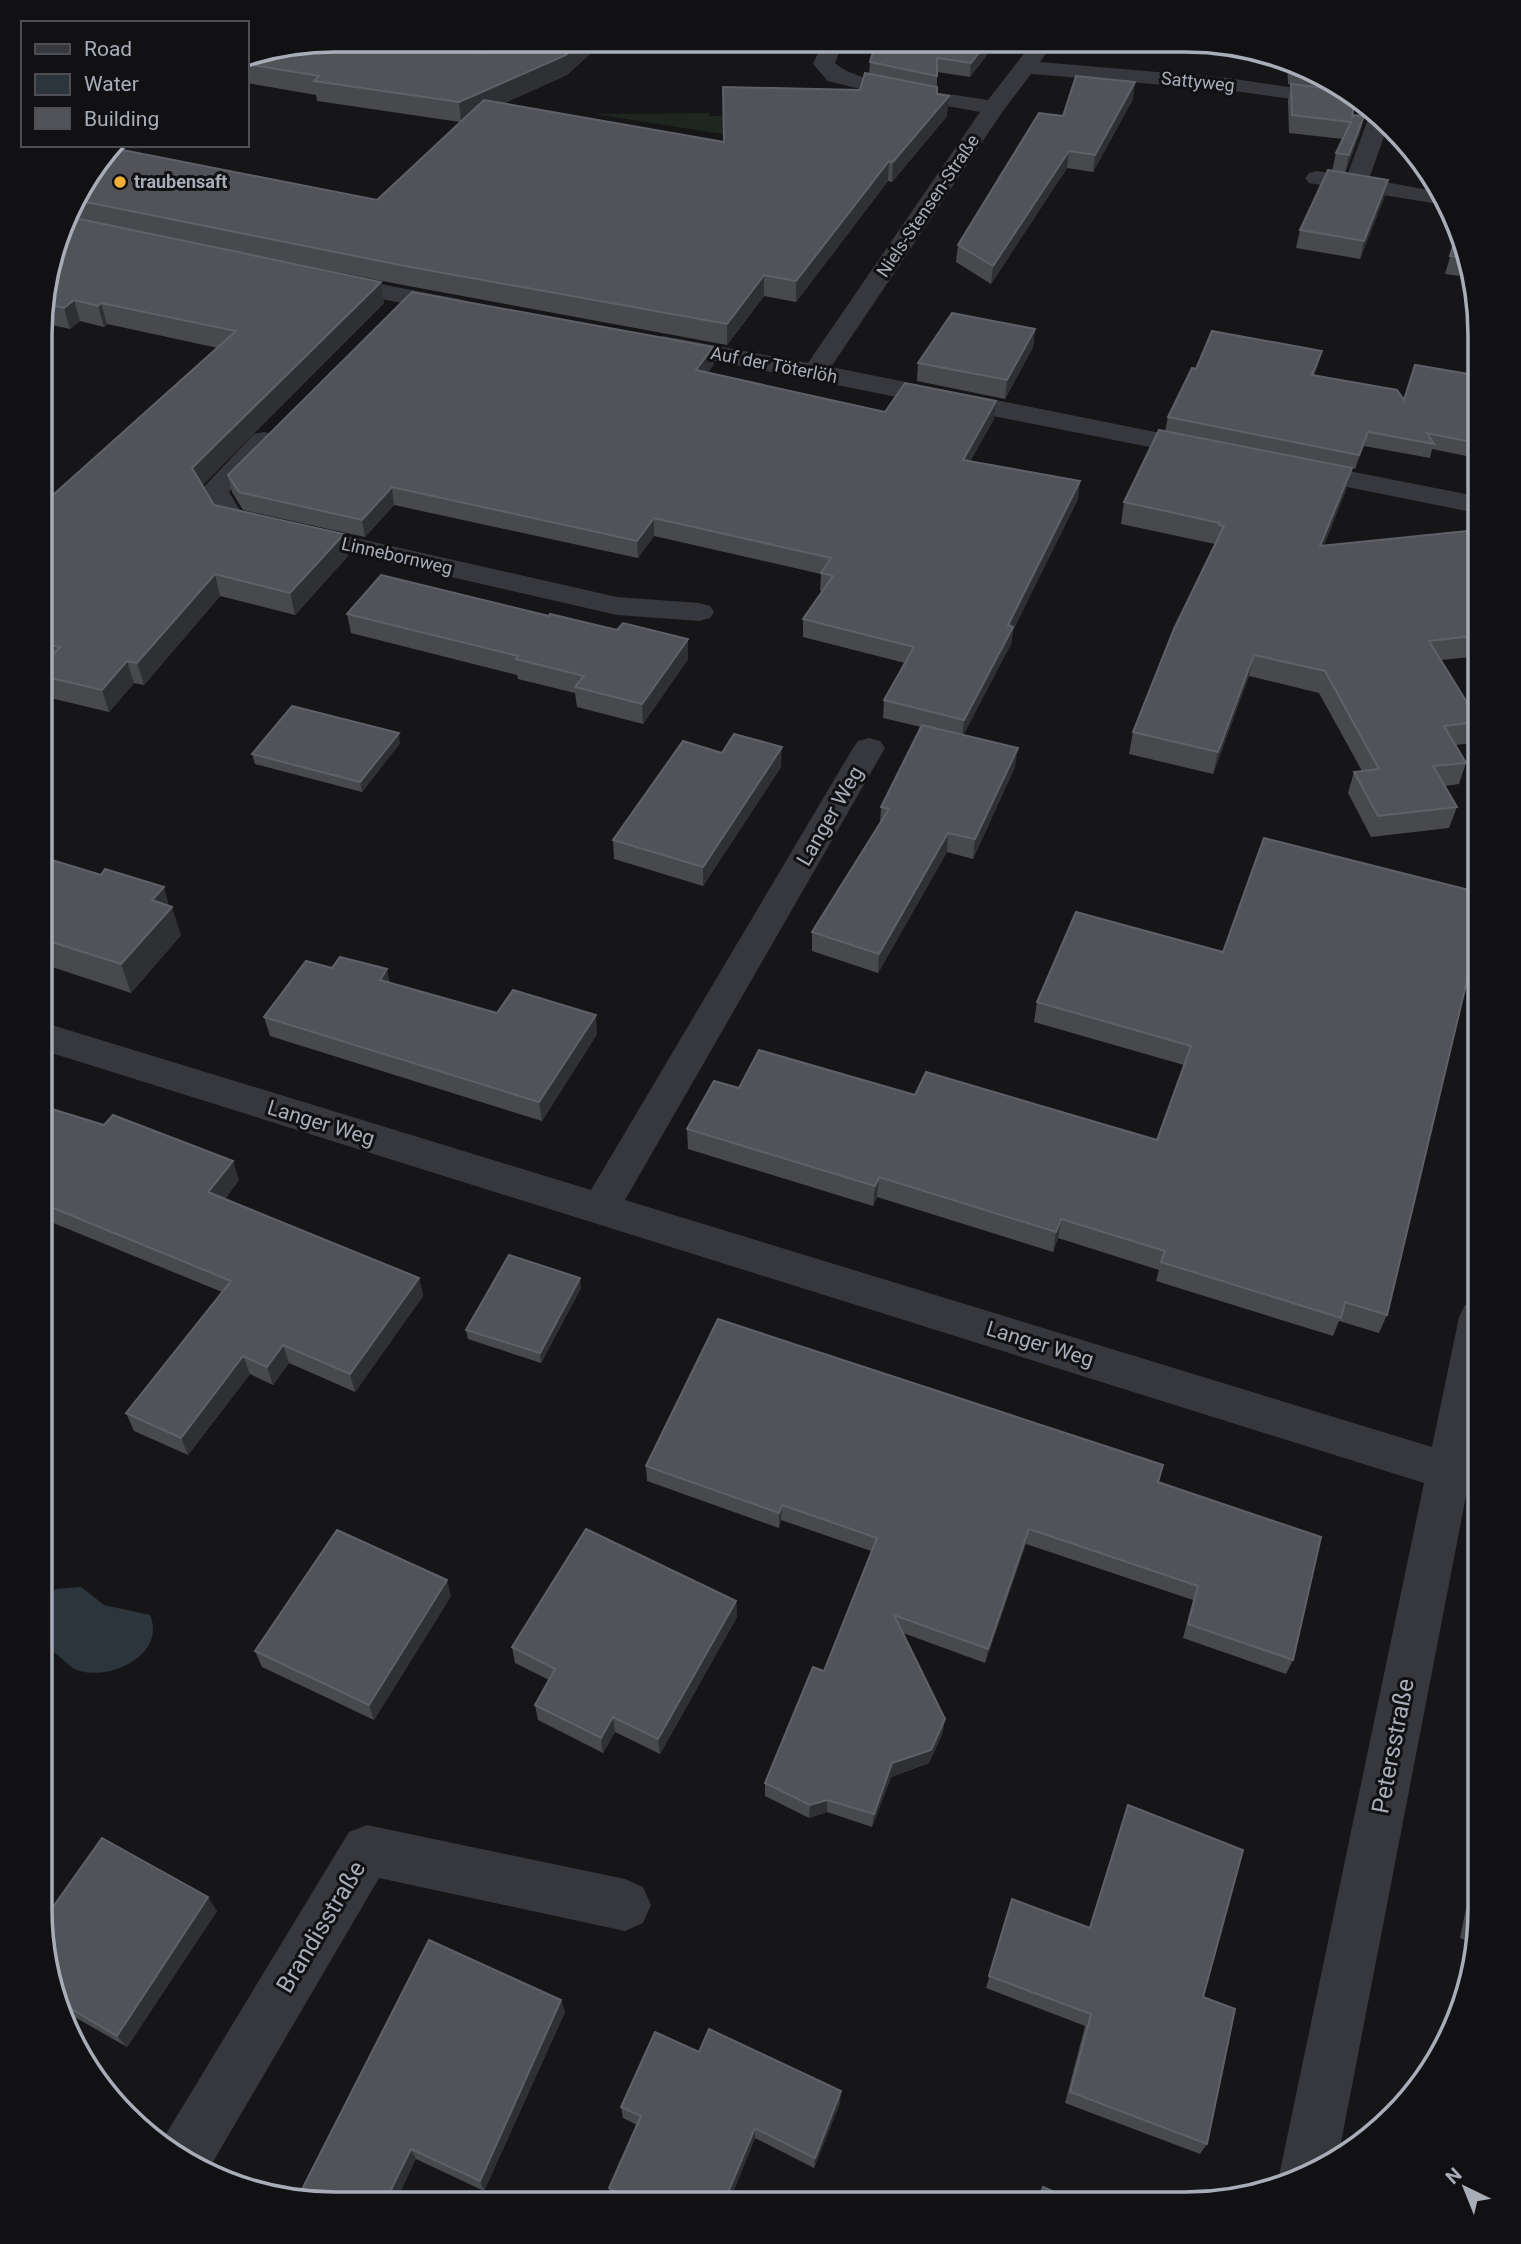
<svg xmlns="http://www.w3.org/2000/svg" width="1521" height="2244" font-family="Roboto,sans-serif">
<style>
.green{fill:#1e261f}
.water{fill:#2c353c}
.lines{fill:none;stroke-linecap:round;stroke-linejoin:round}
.minor{fill:#37383d;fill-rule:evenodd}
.wall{fill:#47494d}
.shaded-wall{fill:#2f3033}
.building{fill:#525359;stroke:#5f6168;stroke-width:2}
.poi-dot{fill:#f2b134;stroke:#111113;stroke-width:2.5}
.labels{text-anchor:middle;stroke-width:6;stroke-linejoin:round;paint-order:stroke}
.far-street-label{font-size:18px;fill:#a8adb8;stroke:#111113}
.far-poi-label{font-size:18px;font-weight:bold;fill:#a8adb8;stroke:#111113;text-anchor:start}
.street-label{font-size:21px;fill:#a8adb8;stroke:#111113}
.near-street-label{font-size:24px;fill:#a8adb8;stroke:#111113}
.rim{fill:none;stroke:#a8adb8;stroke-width:3.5}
</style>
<rect width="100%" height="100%" fill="#161618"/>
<!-- green -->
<polygon class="green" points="709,113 710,116 766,115 818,149 594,114"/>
<!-- water -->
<path class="water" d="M81 1587 104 1605 150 1615C167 1655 109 1682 77 1670 71 1668 65 1661 60 1657 54 1652 44 1644 41 1637 37 1628 41 1610 41 1599L56 1589Z"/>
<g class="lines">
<!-- minor -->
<g class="minor">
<path d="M823 42H843L835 63C857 85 954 94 988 100L1033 42H1054L1040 62 1227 78 1358 97 1373 110 1227 90 1031 74 1003 111 831 367 1205 442 1215 444 1219 450 1215 456 1205 458 654 349 650 344 654 339 663 336 808 363 980 112 876 93 828 81 813 64Z"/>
<polygon points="1375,113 1387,128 1369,179 1439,192 1451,206 1309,183 1305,178 1309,173 1317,171 1347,176 1368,119"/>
<polygon points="333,275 459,299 468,302 472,307 468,312 459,315 324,287 321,282 324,277"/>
<polygon points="264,432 274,434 278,440 229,492 241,512 617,597 699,603 710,606 714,612 710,618 699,621 617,615 220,524 200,491 254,434"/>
<polygon points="1298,461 1481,497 1481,514 1288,475 1284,469 1288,463"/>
<polygon points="869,738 880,741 885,748 625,1200 1432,1447 1459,1317 1465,1305 1480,1300 1480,1423 1473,1459 1480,1462 1480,1500 1466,1496 1338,2158 1316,2173 1281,2181 1279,2176 1424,1483 42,1050 42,1022 591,1190 853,748 858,741"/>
<polygon points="367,1825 625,1879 643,1887 651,1905 643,1923 625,1931 379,1878 207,2172 161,2146 163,2139 349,1832"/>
</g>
</g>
<!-- wall -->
<g class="wall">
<polygon points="336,40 492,41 476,54 488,52 499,41 604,41 567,75 504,103 724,142 860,90 869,74 870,62 876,42 997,42 970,77 937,72 937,94 947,116 892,182 888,181 796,302 764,296 727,345 408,286 222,249 384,303 202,485 214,505 348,556 295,615 220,596 144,685 134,683 109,712 42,696 42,666 44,664 42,663 43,504 218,348 107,324 104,327 80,321 70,329 43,323 43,297 80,188 377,200 460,122 317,101 316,95 247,83 247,55"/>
<polygon points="1287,60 1298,63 1355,96 1352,118 1364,116 1360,133 1345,173 1388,180 1384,198 1360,259 1296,248 1300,230 1332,171 1336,153 1343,139 1289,133 1288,101 1291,85 1288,84"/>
<polygon points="1133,99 1093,172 1067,168 991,284 956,262 958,245 1063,116"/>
<polygon points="1457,234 1467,277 1445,274"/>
<polygon points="1035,329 1033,347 1005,399 917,381 918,363"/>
<polygon points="714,364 708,372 885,412 994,419 970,461 1078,499 1013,630 1011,644 963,735 1015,767 973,859 947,852 878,973 812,951 812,932 880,824 881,807 921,727 883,718 884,700 905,663 803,637 803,619 823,591 820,591 821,574 654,536 638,558 394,505 365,537 243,510 232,492 228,475"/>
<polygon points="1318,365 1314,375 1404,400 1481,376 1481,459 1432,449 1430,458 1364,446 1355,469 1352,468 1346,490 1324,545 1481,550 1481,656 1441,660 1479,722 1472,743 1456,745 1466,763 1459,784 1445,786 1457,807 1449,828 1371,837 1348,793 1354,772 1362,771 1319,693 1249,676 1213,774 1129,754 1133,732 1215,544 1121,524 1124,502 1165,431 1168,417 1196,369"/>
<polygon points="347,614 688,659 643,724 577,707 575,693 518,679 517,675 351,633"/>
<polygon points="400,743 362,792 255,764 252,754"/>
<polygon points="722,753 781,767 703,886 614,859 613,840"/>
<polygon points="42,857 169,906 181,935 131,993 52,967 48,955 42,954"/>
<polygon points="1223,952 1387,1315 1379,1333 1339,1321 1333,1336 1156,1281 1159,1270 1058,1238 1053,1252 877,1197 873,1206 688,1149 687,1129 739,1088 915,1095 1157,1140 1184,1065 1034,1022 1037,1002"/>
<polygon points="390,983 497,1013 597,1034 542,1121 270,1036 264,1017"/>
<polygon points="42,1106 239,1180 225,1199 419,1278 423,1296 355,1392 289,1363 273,1385 250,1374 188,1455 134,1431 126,1413 222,1292 41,1218"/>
<polygon points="581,1288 541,1363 468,1339 466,1330"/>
<polygon points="646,1466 1158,1482 1293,1660 1286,1674 1183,1638 1193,1600 1026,1544 985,1663 903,1633 943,1732 929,1763 891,1777 872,1827 827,1812 809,1818 765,1796 765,1783 824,1671 871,1551 781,1520 779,1528 647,1481"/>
<polygon points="451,1596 374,1720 262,1667 255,1651"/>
<polygon points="736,1601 737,1617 660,1754 615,1732 603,1753 538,1720 535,1705 549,1680 515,1663 512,1647"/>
<polygon points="1128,1805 1203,1997 1207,2144 1200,2154 1065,2103 1085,2026 986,1988 1012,1899 1089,1927"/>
<polygon points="1480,1839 1480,1928 1465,2004 1463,2008 1475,1944 1460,1938"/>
<polygon points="217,1911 127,2047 64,2011 43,1921"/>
<polygon points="561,2000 565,2012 484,2191 416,2159 298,2201"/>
<polygon points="699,2052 840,2103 814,2168 755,2138 729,2202 620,2202 612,2198 609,2188 637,2125 623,2118 621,2107"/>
</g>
<!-- shaded-wall -->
<g class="shaded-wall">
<polygon points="473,41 492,41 474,55"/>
<polygon points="581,41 604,41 567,75 461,123 459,102"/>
<polygon points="987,42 997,42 970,77 971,63"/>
<polygon points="1135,82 1133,99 1093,172 1095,155"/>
<polygon points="949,96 947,116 892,182 893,162"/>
<polygon points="1364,116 1360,133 1345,173 1349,155"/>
<polygon points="1069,151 1067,168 991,284 993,266"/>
<polygon points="889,161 888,181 796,302 796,281"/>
<polygon points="1388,180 1384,198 1360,259 1364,241"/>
<polygon points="764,275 764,296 727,345 727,324"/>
<polygon points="381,282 384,303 198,490 192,468"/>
<polygon points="74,300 80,321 70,329 64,308"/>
<polygon points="101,303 107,324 104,327 98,306"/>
<polygon points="1035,329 1033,347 1005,399 1007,380"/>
<polygon points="713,347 714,364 697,387 696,370"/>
<polygon points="1322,351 1318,365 1309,389 1312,375"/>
<polygon points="996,401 994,419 961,478 963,460"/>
<polygon points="1368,432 1364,446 1355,469 1359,455"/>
<polygon points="1352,468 1346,490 1315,567 1320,546"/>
<polygon points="1080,481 1078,499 1013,630 1011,644 962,738 964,720 1008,625"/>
<polygon points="392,487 394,505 365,537 362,520"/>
<polygon points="654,518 654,536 638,558 637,541"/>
<polygon points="344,534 348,556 295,615 290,593"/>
<polygon points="215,574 220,596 144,685 137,663"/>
<polygon points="688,639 688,659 643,724 642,704"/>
<polygon points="1254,655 1249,676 1213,774 1218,752"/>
<polygon points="127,661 134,683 109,712 102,690"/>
<polygon points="399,733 400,743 362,792 360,782"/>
<polygon points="782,747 781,767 703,886 703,867"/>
<polygon points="1018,748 1015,767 973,859 975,839"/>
<polygon points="948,833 947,852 878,973 879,954"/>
<polygon points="164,887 170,909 172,907 181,935 131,993 121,964 152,900"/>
<polygon points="387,969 391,988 380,980"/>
<polygon points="596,1015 597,1034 542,1121 539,1102"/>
<polygon points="233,1161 239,1180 215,1211 208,1192"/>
<polygon points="879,1177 877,1197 873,1206 875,1186"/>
<polygon points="1061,1219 1058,1238 1053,1252 1056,1232"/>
<polygon points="419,1278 423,1296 355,1392 350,1374"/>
<polygon points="580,1278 581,1288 541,1363 540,1353"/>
<polygon points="283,1345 289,1363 273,1385 267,1367"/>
<polygon points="243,1356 250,1374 188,1455 181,1438"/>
<polygon points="782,1505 781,1520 779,1528 779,1513"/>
<polygon points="1029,1529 1026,1544 985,1663 988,1649"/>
<polygon points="447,1580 451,1596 374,1720 369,1705"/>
<polygon points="736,1601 737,1617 660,1754 658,1739"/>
<polygon points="613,1717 615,1732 603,1753 601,1738"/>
<polygon points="945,1719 943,1732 929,1763 891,1777 872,1827 874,1814 892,1763"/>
<polygon points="827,1800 827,1812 809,1818 810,1805"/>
<polygon points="208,1897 217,1911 127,2047 117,2036"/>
<polygon points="561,2000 565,2012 484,2191 480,2181"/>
<polygon points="841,2091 840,2103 814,2168 815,2158"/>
<polygon points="755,2128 755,2138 729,2202 724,2202"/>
<polygon points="411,2149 416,2159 396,2202 385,2202"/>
<polygon points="682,2193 683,2202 678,2202"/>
</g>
<!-- building -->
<g class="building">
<polygon points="336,40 394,40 478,54 488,52 499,41 581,41 566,55 459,102 314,81 319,76 247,64 247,55"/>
<polygon points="876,42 987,42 971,63 937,58 937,76 870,62"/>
<polygon points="1291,61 1298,63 1313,71 1291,68"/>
<polygon points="865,73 937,87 937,94 949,96 893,162 889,161 796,281 764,275 727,324 405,266 76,200 80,188 113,148 377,200 484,100 724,142 723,87 860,90"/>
<polygon points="1076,76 1135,82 1095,155 1069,151 993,266 958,245 1039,113 1063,116"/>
<polygon points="1291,84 1348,91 1355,96 1352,118 1354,115 1364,116 1349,155 1336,153 1351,122 1292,115"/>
<polygon points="1328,170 1388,180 1364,241 1300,230"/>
<polygon points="70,217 381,282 192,468 214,505 344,534 290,593 215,574 137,663 127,661 102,690 42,676 42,666 60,647 42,643 43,504 236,331 101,303 98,306 74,300 64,308 43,303 43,297"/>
<polygon points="1457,234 1463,258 1450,256"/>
<polygon points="412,292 713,347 696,370 885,412 905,383 996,401 963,460 1080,481 1008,625 1013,627 964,720 884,700 914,647 803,619 833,576 821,573 831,558 654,518 637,541 392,487 362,520 239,492 228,475"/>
<polygon points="952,313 1035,329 1007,380 918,363"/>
<polygon points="1212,331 1322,351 1312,375 1397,390 1404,400 1415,365 1481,376 1481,444 1427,433 1434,444 1368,432 1359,455 1168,417 1192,368 1196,369"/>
<polygon points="1159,430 1352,468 1320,546 1467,531 1481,550 1481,635 1429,641 1479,722 1444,726 1466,763 1433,766 1457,807 1378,816 1354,772 1379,769 1325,671 1254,655 1218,752 1133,732 1174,629 1224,526 1219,525 1220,523 1124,502"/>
<polygon points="381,575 549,616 550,614 617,630 623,623 688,639 642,704 575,687 584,676 516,659 518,656 347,614"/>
<polygon points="292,706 399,733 360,782 252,754"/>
<polygon points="922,725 1018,748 975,839 948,833 879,954 812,932 889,809 881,807"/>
<polygon points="734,734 782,747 703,867 613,840 683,741 722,753"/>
<polygon points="1264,838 1481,893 1480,926 1387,1315 1345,1302 1341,1318 1161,1262 1165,1251 1061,1219 1056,1232 879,1177 875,1186 687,1129 714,1081 739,1088 759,1050 915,1095 926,1072 1157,1140 1191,1046 1037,1002 1076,912 1223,952"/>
<polygon points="42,857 101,875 105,869 164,887 152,900 172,907 121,964 42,939 48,931 42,929"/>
<polygon points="340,957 387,969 380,980 497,1013 513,990 596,1015 539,1102 264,1017 306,961 332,968"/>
<polygon points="42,1106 104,1125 113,1115 233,1161 208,1192 419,1278 350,1374 283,1345 267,1367 243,1356 181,1438 126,1413 231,1281 41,1203"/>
<polygon points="509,1255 580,1278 540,1353 466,1330"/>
<polygon points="718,1319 1163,1465 1158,1482 1321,1537 1293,1660 1188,1624 1198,1586 1029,1529 988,1649 894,1615 945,1719 931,1750 892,1763 874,1814 827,1800 810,1805 765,1783 813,1667 824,1671 877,1538 782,1505 779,1513 646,1466"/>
<polygon points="586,1529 736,1601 658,1739 613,1717 601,1738 535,1705 555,1669 512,1647"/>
<polygon points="337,1530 447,1580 369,1705 255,1651"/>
<polygon points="1128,1805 1243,1850 1203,1997 1235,2009 1207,2144 1070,2092 1091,2014 989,1976 1012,1899 1090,1928"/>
<polygon points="102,1838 208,1897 117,2036 63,2004 43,1921"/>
<polygon points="1480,1884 1480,1926 1472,1923"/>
<polygon points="429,1940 561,2000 480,2181 411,2149 385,2202 296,2201"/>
<polygon points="709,2029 841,2091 815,2158 755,2128 724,2202 701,2202 682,2193 678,2202 637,2202 609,2188 641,2116 621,2107 655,2032 699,2052"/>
<polygon points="1043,2187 1080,2203 1038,2203"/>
</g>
<!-- markers -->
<circle class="poi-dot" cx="120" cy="182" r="7"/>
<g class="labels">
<!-- far-street labels -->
<g class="far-street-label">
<text transform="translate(1198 82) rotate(6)" y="6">Sattyweg</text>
<text transform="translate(928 206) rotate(-56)" y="6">Niels-Stensen-Straße</text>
<text transform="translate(774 365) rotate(11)" y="6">Auf der Töterlöh</text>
<text transform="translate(397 556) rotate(13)" y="6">Linnebornweg</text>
</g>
<!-- far-poi labels -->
<g class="far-poi-label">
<text x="134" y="188">traubensaft</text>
</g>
<!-- street labels -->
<g class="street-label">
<text transform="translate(830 816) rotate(-60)" y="7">Langer Weg</text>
<text transform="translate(321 1123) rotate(17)" y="7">Langer Weg</text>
<text transform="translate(1040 1344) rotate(17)" y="7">Langer Weg</text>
</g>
<!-- near-street labels -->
<g class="near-street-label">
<text transform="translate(1393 1746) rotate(-79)" y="8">Petersstraße</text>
<text transform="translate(321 1927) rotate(-59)" y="8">Brandisstraße</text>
</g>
</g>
<!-- crop -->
<path d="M0 0H1521V2244H0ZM335 52H1185A283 283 0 0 1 1468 335V1909A283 283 0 0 1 1185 2192H335A283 283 0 0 1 52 1909V335A283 283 0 0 1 335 52Z" fill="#111113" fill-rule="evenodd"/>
<path class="rim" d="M335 52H1185A283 283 0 0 1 1468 335V1909A283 283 0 0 1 1185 2192H335A283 283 0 0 1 52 1909V335A283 283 0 0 1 335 52Z"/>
<!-- legend -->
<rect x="21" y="21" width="228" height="126" fill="#111113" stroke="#4d4f55" stroke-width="2"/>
<rect x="35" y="44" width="35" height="10" fill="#37383d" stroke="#4d4f55" stroke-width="2"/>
<text x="84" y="56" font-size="21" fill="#a8adb8">Road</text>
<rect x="35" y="74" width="35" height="21" fill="#2c353c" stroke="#4d4f55" stroke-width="2"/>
<text x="84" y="91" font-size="21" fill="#a8adb8">Water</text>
<rect x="35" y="108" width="35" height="21" fill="#525359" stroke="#4d4f55" stroke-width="2"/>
<text x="84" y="126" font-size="21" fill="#a8adb8">Building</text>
<!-- north arrow -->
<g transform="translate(1465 2188) rotate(317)" stroke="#111113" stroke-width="5" paint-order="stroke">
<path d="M0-5L12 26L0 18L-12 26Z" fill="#a8adb8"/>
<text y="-10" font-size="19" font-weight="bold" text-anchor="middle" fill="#a8adb8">N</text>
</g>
</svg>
